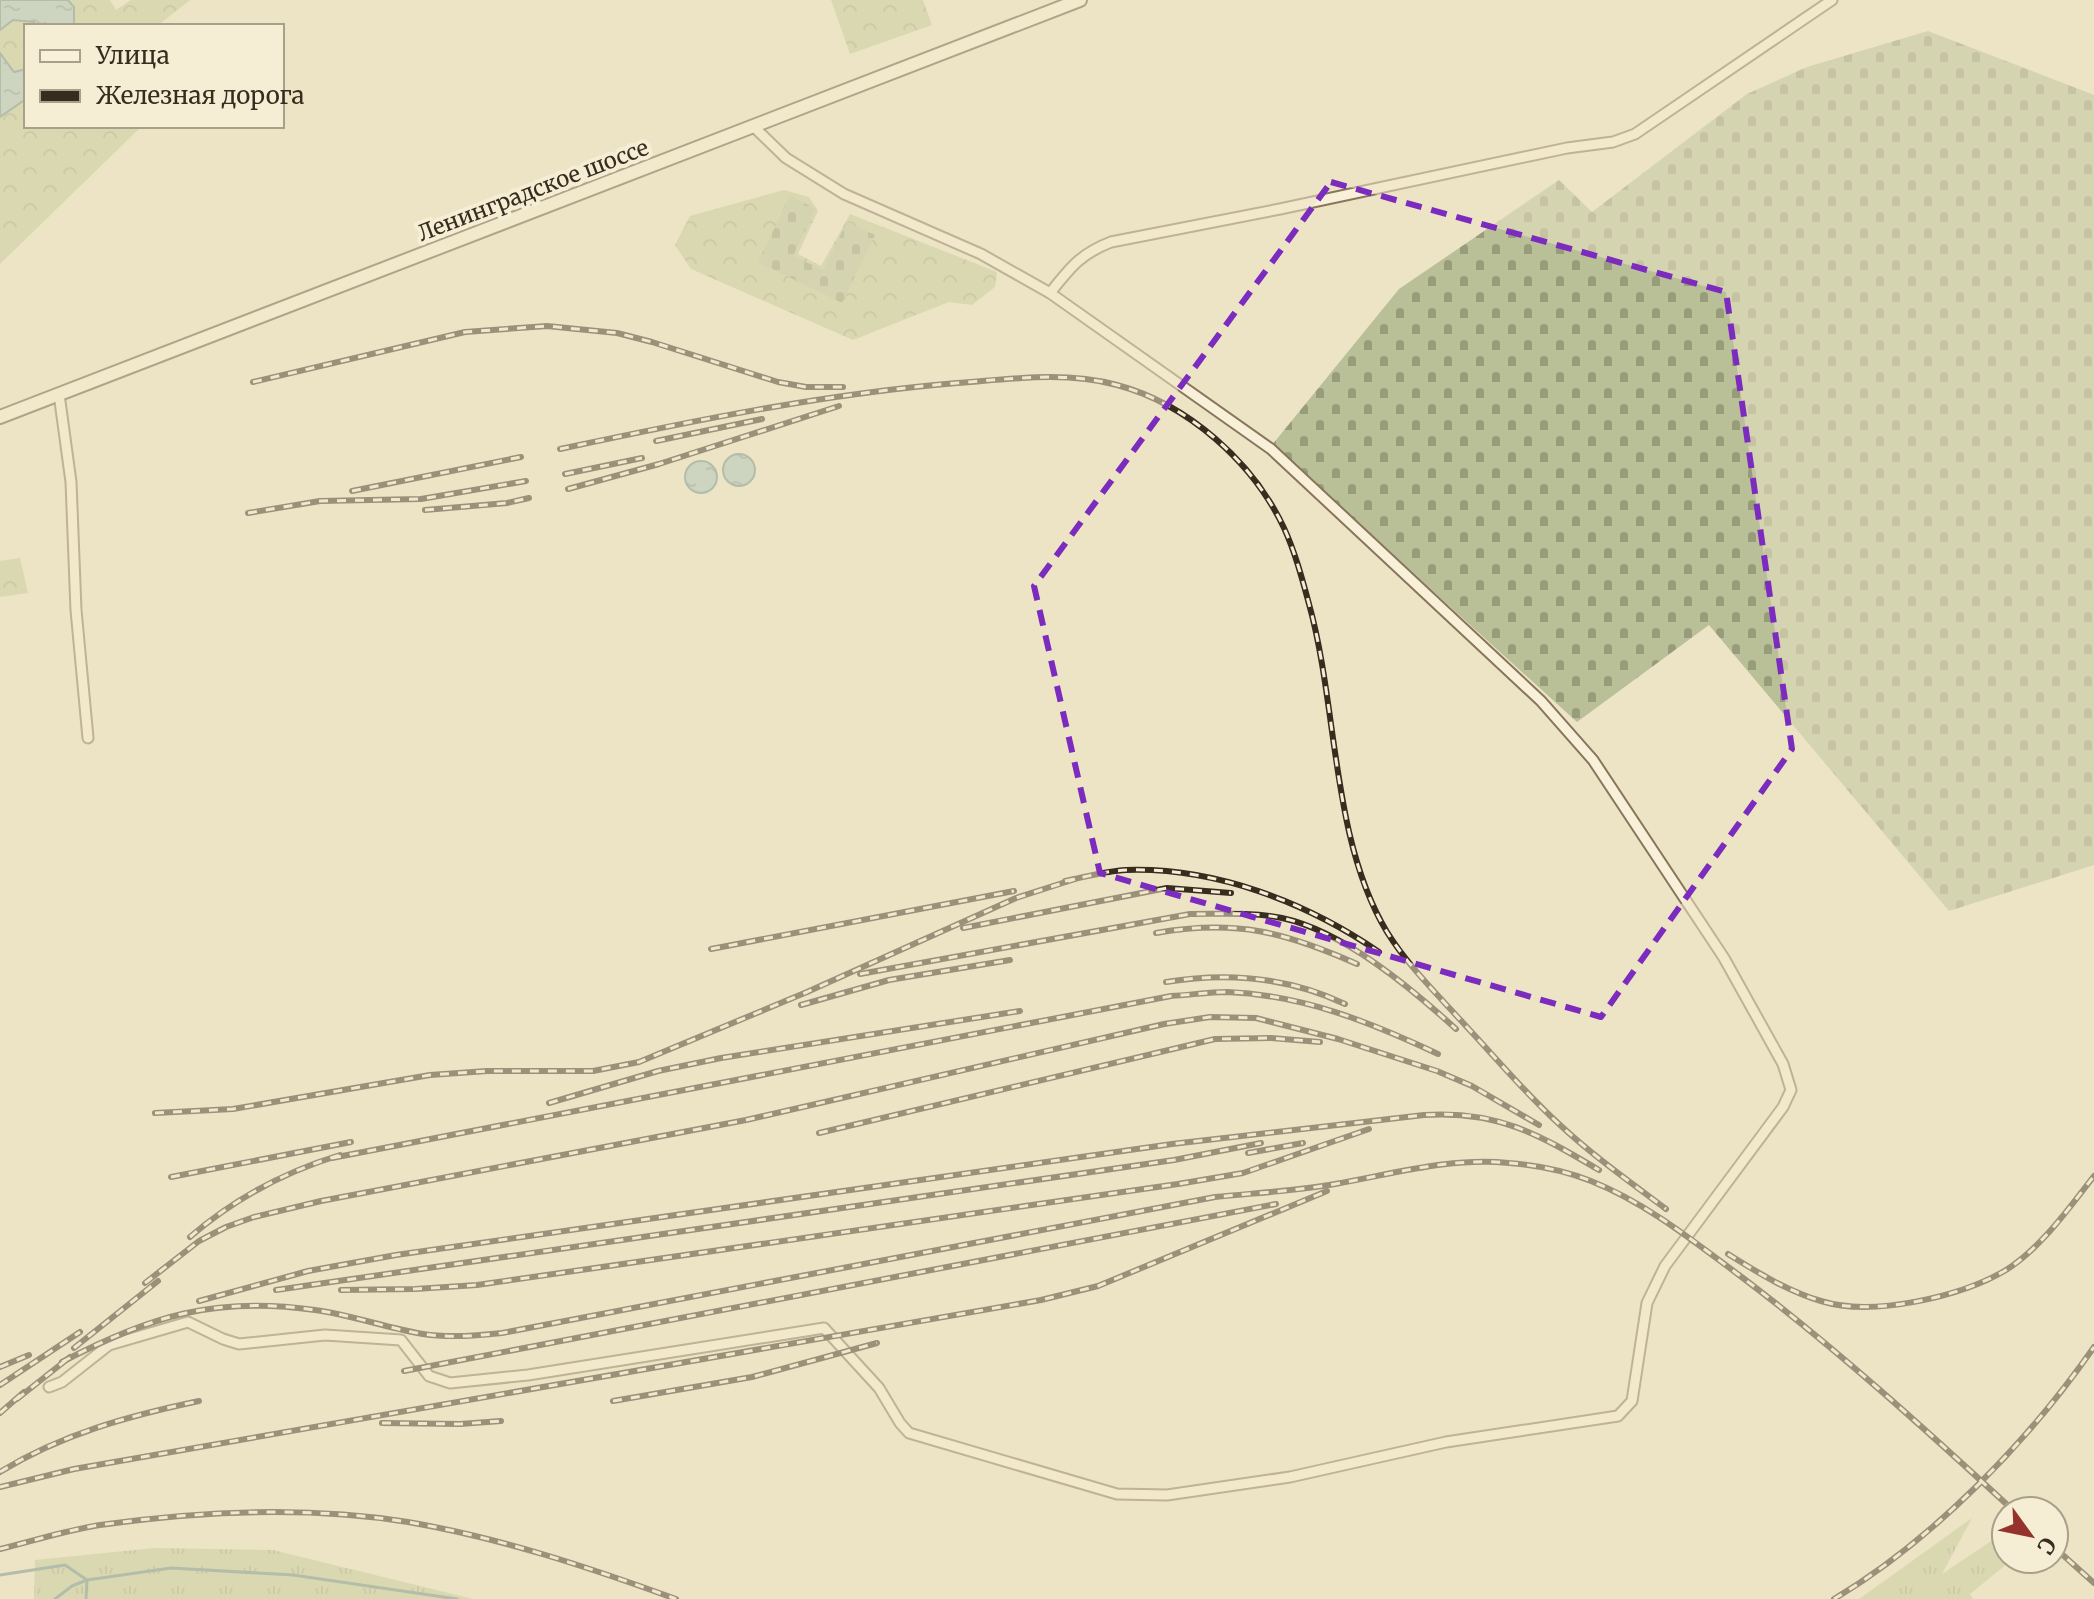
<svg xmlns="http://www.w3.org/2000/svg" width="2094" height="1599" font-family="Merriweather,serif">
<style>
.grass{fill:url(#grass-tufts)}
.forest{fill:url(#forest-crowns)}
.cemetery{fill:url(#cemetery-stones)}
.water{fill:url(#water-ripples);stroke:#6d8f88;stroke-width:2}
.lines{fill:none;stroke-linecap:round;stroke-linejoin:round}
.stream{stroke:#6d8f88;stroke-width:3}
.minor-casing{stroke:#88755b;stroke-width:13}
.secondary-casing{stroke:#69563f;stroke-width:16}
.minor{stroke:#f8f0d8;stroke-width:9}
.secondary{stroke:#f8f0d8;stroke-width:12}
.rail-casing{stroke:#382c1f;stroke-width:6}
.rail{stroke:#f5edd4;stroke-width:3;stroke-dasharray:9;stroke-linecap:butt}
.marked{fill:none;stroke:#7b2cbf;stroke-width:6;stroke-dasharray:16 10;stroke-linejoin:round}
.labels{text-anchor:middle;stroke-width:8;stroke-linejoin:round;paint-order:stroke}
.street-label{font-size:22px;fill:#382c1f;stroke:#f5edd4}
</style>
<defs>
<pattern id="grass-tufts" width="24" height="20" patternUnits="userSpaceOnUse" patternTransform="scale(2)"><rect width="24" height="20" fill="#c2cb99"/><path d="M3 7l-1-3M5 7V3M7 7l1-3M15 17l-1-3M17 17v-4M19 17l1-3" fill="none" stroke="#a7ae83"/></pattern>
<pattern id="forest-crowns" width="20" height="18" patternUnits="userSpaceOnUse" patternTransform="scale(2)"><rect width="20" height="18" fill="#c2cb99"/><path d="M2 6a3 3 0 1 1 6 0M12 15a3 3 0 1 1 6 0" fill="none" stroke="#a7ae83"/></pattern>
<pattern id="cemetery-stones" width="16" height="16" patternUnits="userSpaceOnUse" patternTransform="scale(2)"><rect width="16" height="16" fill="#b9c098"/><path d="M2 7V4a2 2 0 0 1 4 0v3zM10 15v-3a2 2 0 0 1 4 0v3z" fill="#979c7b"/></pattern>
<pattern id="water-ripples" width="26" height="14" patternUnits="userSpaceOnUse" patternTransform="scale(2)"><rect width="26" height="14" fill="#a6c0ba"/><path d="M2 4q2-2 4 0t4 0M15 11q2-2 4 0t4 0" fill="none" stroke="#889c97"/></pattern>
</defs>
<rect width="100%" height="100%" fill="#ede3c5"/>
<!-- grass -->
<g class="grass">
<polygon points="1972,1518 1942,1574 2006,1531 2006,1559 2013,1559 1970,1594 1973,1599 1859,1599"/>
<polygon points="154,1548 273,1550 473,1599 34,1599 35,1560"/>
</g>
<!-- forest -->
<g class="forest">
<polygon points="68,0 110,0 116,10 131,0 190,0 157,26 74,26 74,7"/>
<polygon points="831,0 923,0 932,25 850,54"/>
<polygon points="13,20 35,22 36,26 26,26 26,69 14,72 0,53 0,30"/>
<polygon points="26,99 26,126 142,126 0,264 0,117"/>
<polygon points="784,190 809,197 818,211 798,254 821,266 850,214 997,272 995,287 972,305 949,302 853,340 691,269 675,245 690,216"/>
<polygon points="20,558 28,593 0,597 0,561"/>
</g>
<!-- cemetery -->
<g class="cemetery">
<polygon points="1928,31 2094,95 2094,865 1949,911 1709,625 1577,722 1272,445 1399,289 1559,180 1592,212 1747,94 1807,67"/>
<polygon points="790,196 816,209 793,256 823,270 847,222 875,235 842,303 758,262"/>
</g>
<!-- water -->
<g class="water">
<polygon points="0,0 68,0 74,7 74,26 36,26 34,22 13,20 0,30"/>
<polygon points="0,53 14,72 26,69 26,99 0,117"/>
<circle cx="739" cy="470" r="16"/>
<circle cx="701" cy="477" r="16"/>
</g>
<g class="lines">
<!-- stream -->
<g class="stream">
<polyline points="0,1575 65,1565 87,1580 86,1599"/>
<polyline points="55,1599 72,1586 87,1580 171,1568 293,1575 457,1599"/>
</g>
<defs>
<g id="minor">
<path d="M1050 293C1070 268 1080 254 1111 242L1280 209 1567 148 1613 142 1635 134 1832 0"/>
<polyline points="59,394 71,482 76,610 88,738"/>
<polyline points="49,1387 62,1382 109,1345 188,1322 223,1339 239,1344 325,1335 401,1340 429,1376 450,1383 528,1375 824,1328 879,1388 900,1423 909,1433 1117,1494 1167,1495 1290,1477 1446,1442 1618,1416 1632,1401 1647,1303 1665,1266 1783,1107 1791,1090 1783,1064 1724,958 1593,760 1541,701 1271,449 1050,293 981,254 844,194 786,158 754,127"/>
</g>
<polyline id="secondary" points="0,417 1080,0"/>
</defs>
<!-- minor casing -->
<use href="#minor" class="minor-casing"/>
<!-- secondary casing -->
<use href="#secondary" class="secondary-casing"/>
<!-- minor -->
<use href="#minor" class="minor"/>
<!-- secondary -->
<use href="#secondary" class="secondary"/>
<defs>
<g id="rail">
<polyline points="253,382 465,332 547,326 617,333 652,342 778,382 806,387 843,387"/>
<polyline points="656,441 762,419"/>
<path d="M560 449C692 421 823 394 957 383 1011 379 1065 371 1117 385 1188 404 1253 462 1284 528 1295 552 1302 578 1309 604 1338 708 1331 839 1387 932 1408 966 1438 995 1465 1025 1496 1058 1525 1093 1559 1124 1592 1155 1630 1182 1666 1209"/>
<polyline points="565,474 642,458"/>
<polyline points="568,489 659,464 839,406"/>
<polyline points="352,491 521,457"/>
<polyline points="425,510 507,503 529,498"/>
<polyline points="248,513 320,501 421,499 526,481"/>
<path d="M1065 881C1085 877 1106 871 1126 870 1215 867 1306 902 1379 952"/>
<polyline points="963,928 1167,888 1231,893"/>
<path d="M1156 933C1236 919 1285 932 1357 964"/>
<polyline points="711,949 1014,891"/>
<path d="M860 974 1190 914C1221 914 1252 912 1282 918 1343 931 1411 988 1456 1029"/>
<path d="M1166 982C1227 972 1288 977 1345 1004"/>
<polyline points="801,1005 889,980 1010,960"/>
<polyline points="549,1103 658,1071 721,1058 1020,1011"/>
<polyline points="155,1113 233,1109 430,1075 487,1071 593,1071 639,1062 807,992 1016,898 1075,879"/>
<polyline points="819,1133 1215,1039 1271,1038 1320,1042"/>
<polyline points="1248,1153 1303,1143"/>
<path d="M332 1158 1171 996C1190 995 1209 992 1227 992 1303 995 1370 1022 1438 1054"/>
<polyline points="171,1177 351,1142"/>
<path d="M190 1237C234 1199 284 1172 340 1155"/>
<path d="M1728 1254C1757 1272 1787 1291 1821 1301 1872 1317 1961 1297 2006 1270 2041 1248 2069 1208 2094 1176"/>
<polyline points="145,1283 199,1241 226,1227 254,1217 321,1201 746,1120 1164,1024 1210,1017 1256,1018 1338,1039 1437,1071 1472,1086 1539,1125"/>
<polyline points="276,1290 1174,1160 1261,1143"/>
<polyline points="341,1290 415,1289 477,1285 1178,1184 1243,1173 1369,1129"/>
<path d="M199 1301 308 1271 396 1255 1172 1144 1424 1115C1497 1110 1538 1134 1599 1170"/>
<polyline points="74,1348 158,1281"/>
<path d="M62 1362C150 1316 215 1296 315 1310 352 1315 387 1328 423 1334 449 1338 476 1336 502 1333L1215 1197C1255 1193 1296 1191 1335 1184 1393 1174 1450 1157 1509 1163 1536 1165 1566 1171 1591 1181 1646 1203 1692 1240 1739 1275 1836 1348 1925 1429 2014 1511"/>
<polyline points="0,1367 29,1355"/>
<polyline points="404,1371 1276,1204"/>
<polyline points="0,1385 80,1332"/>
<polyline points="17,1399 70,1357"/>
<polyline points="613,1401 752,1377 877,1343"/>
<polyline points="0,1413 24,1392"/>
<polyline points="382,1423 460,1424 501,1421"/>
<path d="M0 1472C62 1434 128 1416 199 1401"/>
<polyline points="0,1487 74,1469 1041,1300 1098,1286 1327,1191"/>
<polyline points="2054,1547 2094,1583"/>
<path d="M0 1549C33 1541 67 1530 100 1525 200 1511 308 1506 408 1522 501 1538 588 1567 676 1599"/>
<path d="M1834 1599C1933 1540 2028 1442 2094 1347"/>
</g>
</defs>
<!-- rail casing -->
<use href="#rail" class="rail-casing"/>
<!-- rail -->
<use href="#rail" class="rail"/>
</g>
<!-- marked area -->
<path d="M0 0H2094V1599H0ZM1331 182 1726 292 1792 749 1601 1017 1100 873 1034 586Z" fill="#ede3c5" fill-opacity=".55" fill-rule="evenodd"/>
<path class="marked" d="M1331 182 1726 292 1792 749 1601 1017 1100 873 1034 586Z"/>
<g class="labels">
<!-- street labels -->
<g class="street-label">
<text transform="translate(533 190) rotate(-21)" y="8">Ленинградское шоссе</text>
</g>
</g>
<!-- legend -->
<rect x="24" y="24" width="260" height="104" fill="#f5edd4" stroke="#a9a08c" stroke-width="2"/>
<rect x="40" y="50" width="40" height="12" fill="#f8f0d8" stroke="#a9a08c" stroke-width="2"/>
<text x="96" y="64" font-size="24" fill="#382c1f">Улица</text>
<rect x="40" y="90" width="40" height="12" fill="#382c1f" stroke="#a9a08c" stroke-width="2"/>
<text x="96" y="104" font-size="24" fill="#382c1f">Железная дорога</text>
<!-- north arrow -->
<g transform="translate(2030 1535) rotate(123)"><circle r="38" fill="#f5edd4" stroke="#a9a08c" stroke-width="2"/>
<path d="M0-6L14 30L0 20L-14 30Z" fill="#95322d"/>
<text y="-12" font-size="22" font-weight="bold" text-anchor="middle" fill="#382c1f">С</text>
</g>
</svg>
